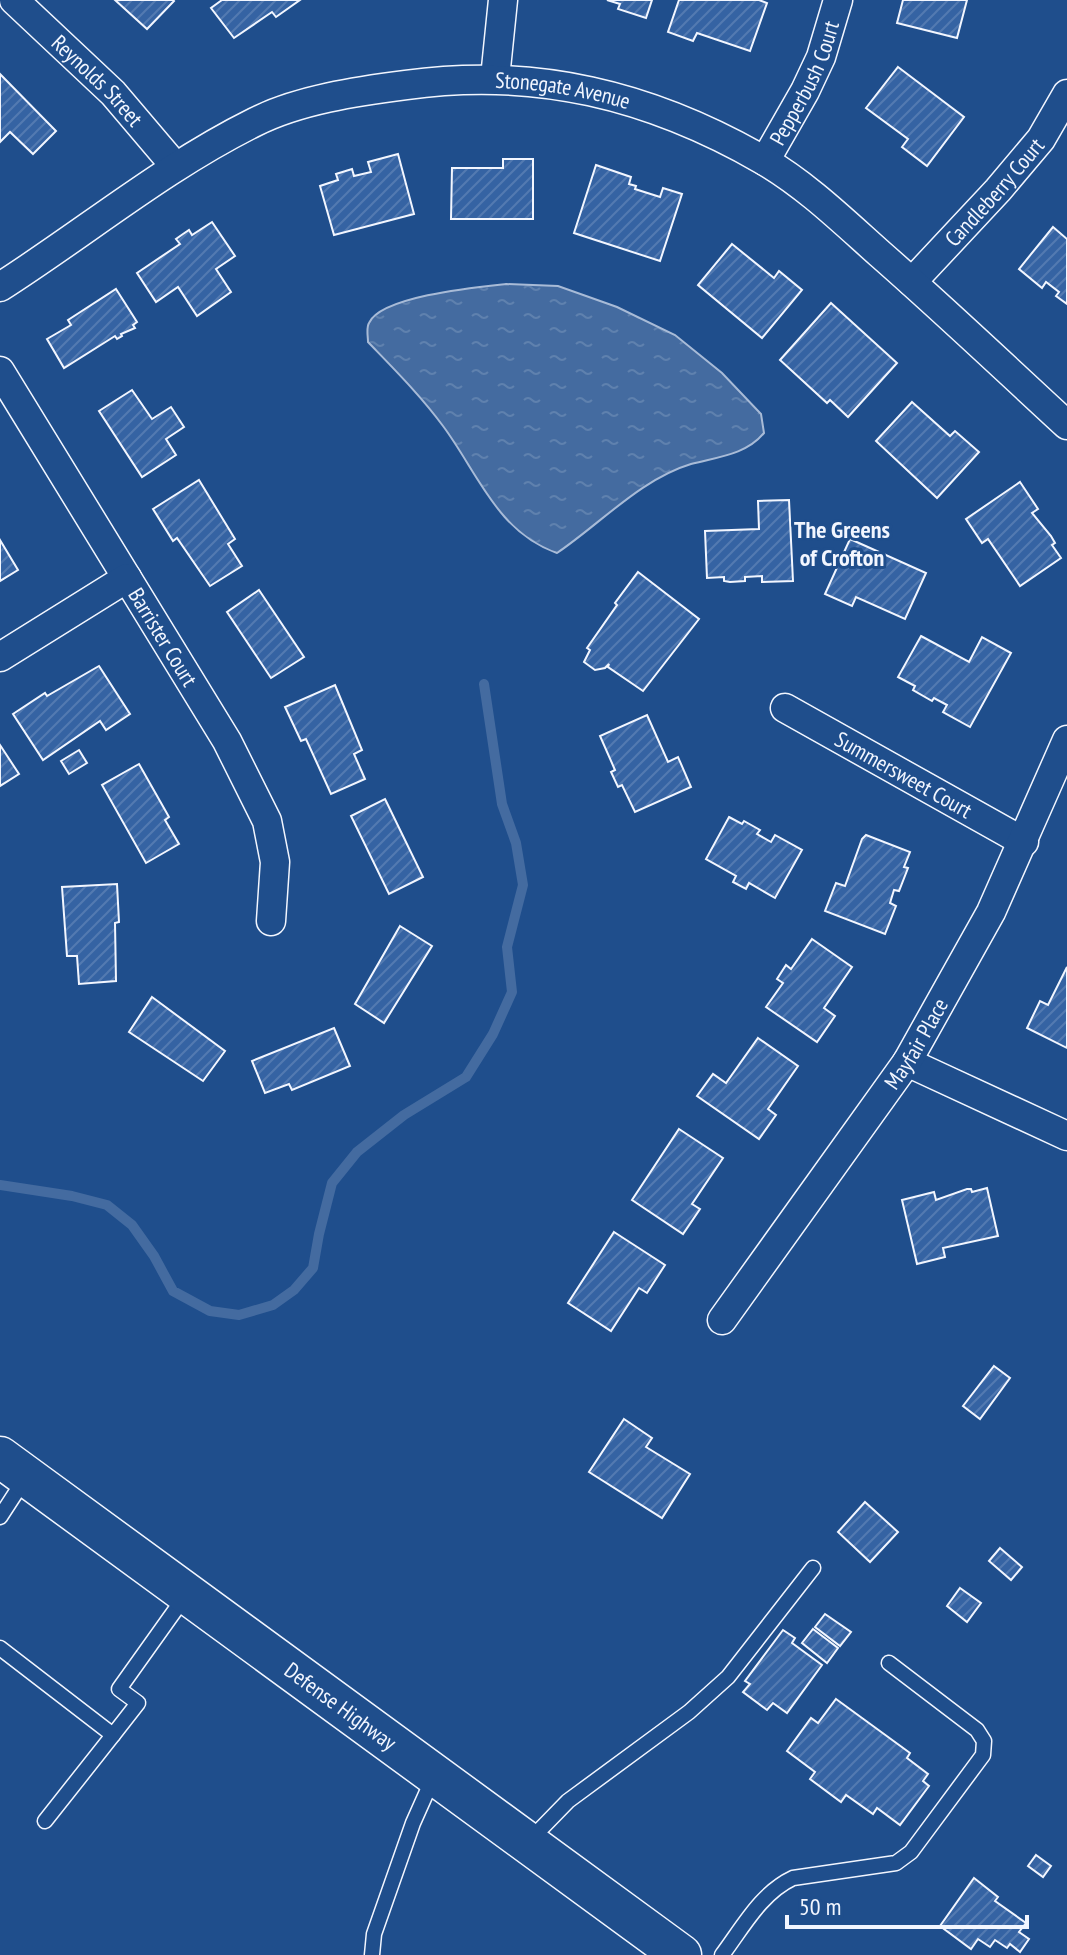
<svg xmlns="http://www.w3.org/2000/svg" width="1067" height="1955" font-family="'PT Sans Narrow',sans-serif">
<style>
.water{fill:url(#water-ripples);stroke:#a8bbd7;stroke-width:2}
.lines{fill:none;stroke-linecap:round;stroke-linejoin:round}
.stream{stroke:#446ba0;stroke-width:10}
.building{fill:url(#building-hatch);stroke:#f2f6ff;stroke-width:2}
.lane-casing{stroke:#f2f6ff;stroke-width:17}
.street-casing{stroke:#f2f6ff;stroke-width:31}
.secondary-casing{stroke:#f2f6ff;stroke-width:43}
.lane{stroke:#1f4e8c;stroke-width:14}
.street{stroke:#1f4e8c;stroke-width:28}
.secondary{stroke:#1f4e8c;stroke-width:40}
.labels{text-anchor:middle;stroke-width:6;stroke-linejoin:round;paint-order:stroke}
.street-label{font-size:22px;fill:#f2f6ff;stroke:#1f4e8c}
.neighbourhood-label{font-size:24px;font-weight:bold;fill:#f2f6ff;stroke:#1f4e8c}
</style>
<defs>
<pattern id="water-ripples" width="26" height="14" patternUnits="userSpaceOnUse" patternTransform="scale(2)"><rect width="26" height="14" fill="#446ba0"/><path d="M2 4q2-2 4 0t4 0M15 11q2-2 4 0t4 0" fill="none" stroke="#5f81ae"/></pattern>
<pattern id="building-hatch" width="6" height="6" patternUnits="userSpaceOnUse" patternTransform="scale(2)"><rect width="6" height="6" fill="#3563a3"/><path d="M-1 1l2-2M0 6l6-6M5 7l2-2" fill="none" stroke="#537ab1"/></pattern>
</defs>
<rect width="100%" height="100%" fill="#1f4e8c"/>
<!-- water -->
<path class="water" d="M506 284 558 286 617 307 675 335 722 373 761 414 764 433C746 455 717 457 691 464 641 479 600 524 557 553 497 532 478 473 443 426 421 396 394 369 368 342 368 336 366 328 369 323 381 296 478 287 506 284Z"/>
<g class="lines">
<!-- stream -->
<polyline class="stream" points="0,1185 72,1196 107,1205 132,1225 154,1256 173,1291 210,1311 239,1315 273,1305 294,1290 313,1268 319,1234 332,1183 357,1152 404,1115 466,1077 493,1034 512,992 507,947 523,885 516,843 502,804 484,684"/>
</g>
<!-- building -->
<g class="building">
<polygon points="115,0 173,0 174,1 147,29"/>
<polygon points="222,0 300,0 276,17 272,12 234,38 211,8"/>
<polygon points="607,0 652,0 646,18 618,9 620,4"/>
<polygon points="679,0 759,0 767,3 750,51 697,33 693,41 668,32"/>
<polygon points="903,0 967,0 957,38 897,23"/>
<polygon points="898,67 964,117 927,166 902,147 908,139 866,108"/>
<polygon points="0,74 56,131 33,154 10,132 0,142"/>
<polygon points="398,154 414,214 334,235 320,186 338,180 336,174 352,169 354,176 371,172 368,162"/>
<polygon points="503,159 533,159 533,219 451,219 452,168 503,168"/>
<polygon points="596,165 631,177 629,184 636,186 635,189 660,197 663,188 682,194 660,261 574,233"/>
<polygon points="212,222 235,256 216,269 231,292 197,316 178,287 156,302 137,273 180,244 176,239 183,234 189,230 192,235"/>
<polygon points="1053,227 1067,239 1067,304 1056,296 1059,292 1046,282 1042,288 1019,269"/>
<polygon points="732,244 774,278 779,271 802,290 762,338 698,285"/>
<polygon points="116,289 137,322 133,325 135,328 121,334 122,336 117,339 115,336 64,368 47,339 71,325 68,320"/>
<polygon points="831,303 897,363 848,417 830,400 827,403 780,360"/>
<polygon points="132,390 152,419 171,407 184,427 166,439 176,455 142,477 99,411"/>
<polygon points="912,402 950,436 955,431 979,452 937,498 876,441"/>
<polygon points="199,480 235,539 228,544 242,566 210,586 177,538 173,541 153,509"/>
<polygon points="1020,482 1038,509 1032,513 1051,536 1055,543 1052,545 1061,558 1020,586 988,539 982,543 966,519"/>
<polygon points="789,500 793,581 762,582 762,576 745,577 745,581 730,582 724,581 724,577 707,578 705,531 759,529 758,501"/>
<polygon points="850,539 926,573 905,619 856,597 852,606 825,594"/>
<polygon points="0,540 18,570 0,581"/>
<polygon points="638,572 699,619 643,691 608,667 609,664 605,668 595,670 584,662 590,650 587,648 617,605 615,603"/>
<polygon points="259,590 304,657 271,678 227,612"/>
<polygon points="921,636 969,662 982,637 1011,653 970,727 943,712 947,705 934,698 932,701 913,690 915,686 898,677"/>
<polygon points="99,666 130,714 106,730 100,721 43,760 13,714 45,693 47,696"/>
<polygon points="335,685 362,750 354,754 365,779 331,794 306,739 301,741 285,707"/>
<polygon points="647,715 668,762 678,757 691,787 635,812 622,785 618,787 611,772 615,770 600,736"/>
<polygon points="0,745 19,774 0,786"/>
<polygon points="79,750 87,763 69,774 61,761"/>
<polygon points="139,764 169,817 165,820 179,844 146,863 102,785"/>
<polygon points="385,799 423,877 389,894 351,816"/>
<polygon points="729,817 742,824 744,821 760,830 757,834 771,842 775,835 802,850 775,898 749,883 746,889 733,882 736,876 706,859"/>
<polygon points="866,835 910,852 904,867 908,868 899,891 894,890 890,903 896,906 885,934 825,911 836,883 845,886 862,839"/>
<polygon points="117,884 119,922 115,923 116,981 79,984 77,956 67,956 62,887"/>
<polygon points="400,926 432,946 384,1023 355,1004"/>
<polygon points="812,939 852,967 824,1008 835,1016 817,1042 766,1007 783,983 777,979 786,965 791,969"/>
<polygon points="1067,967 1067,1048 1027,1028 1040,1001 1048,1005"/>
<polygon points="152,997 225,1051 203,1081 129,1032"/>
<polygon points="334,1028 350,1066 292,1090 289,1084 265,1093 252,1061"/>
<polygon points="758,1038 798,1066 768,1109 776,1115 759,1139 697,1096 713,1074 726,1083"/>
<polygon points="679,1129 723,1158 692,1204 700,1209 683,1234 632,1200"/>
<polygon points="987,1188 998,1236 943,1248 945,1257 917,1264 902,1200 934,1192 936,1200 967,1189 971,1189 972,1192"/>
<polygon points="614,1232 665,1265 647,1293 639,1288 611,1331 568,1303"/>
<polygon points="994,1366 1010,1378 980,1419 963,1406"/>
<polygon points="624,1419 652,1438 646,1447 690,1474 662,1518 589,1472"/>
<polygon points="865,1502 898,1532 870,1562 838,1532"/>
<polygon points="1000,1548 1022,1567 1011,1580 989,1561"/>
<polygon points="960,1588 981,1603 967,1622 947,1606"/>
<polygon points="825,1614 851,1632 840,1646 815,1627"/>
<polygon points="813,1629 838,1648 827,1663 802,1643"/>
<polygon points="783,1630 795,1638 792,1643 822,1665 787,1713 773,1703 767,1710 743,1692 750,1684 745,1681"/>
<polygon points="836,1699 910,1753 907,1758 928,1774 923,1781 929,1786 900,1825 877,1808 873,1814 846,1795 841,1802 810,1779 815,1772 787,1751 811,1718 818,1723"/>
<polygon points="1036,1855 1051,1866 1043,1877 1028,1866"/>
<polygon points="974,1878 998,1897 995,1901 1026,1923 1019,1932 1029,1939 1020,1952 1010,1944 1007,1948 995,1940 990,1947 978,1939 971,1949 940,1926"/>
</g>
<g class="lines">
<defs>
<g id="lane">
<polyline points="0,1517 26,1477"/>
<polyline points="0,1648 113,1735 45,1821"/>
<polyline points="113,1735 138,1703 119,1689 186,1595"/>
<polyline points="530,1840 568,1801 689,1712 728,1677 813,1568"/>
<polyline points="372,1955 374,1934 413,1823 434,1776"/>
<path d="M722 1955C743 1927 761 1893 793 1878L896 1863 911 1852 983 1755 984 1741 977 1730 889 1663"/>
</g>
<g id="street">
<path id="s1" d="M14 0 113 93 175 166"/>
<polyline points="495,78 503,0"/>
<path id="s2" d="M765 161 805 91 821 57 838 0"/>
<path id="s3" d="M912 282 998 190 1041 139 1067 94"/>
<path id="s4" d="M0 287C86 232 164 167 255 122 298 100 358 91 406 85 535 67 650 95 763 160 806 185 842 220 879 253 943 309 1005 368 1067 425"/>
<path id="s5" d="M0 371 227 741 267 821 275 862 271 921"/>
<polyline points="0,657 127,578"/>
<path id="s6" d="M785 708 1024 842"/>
<polyline points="907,1062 1067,1136"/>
<path id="s7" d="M722 1320 907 1062 991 912 1067 740"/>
</g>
<g id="secondary">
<path id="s8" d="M0 1457 681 1955"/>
</g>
</defs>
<!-- lane casing -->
<use href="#lane" class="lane-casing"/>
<!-- street casing -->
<use href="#street" class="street-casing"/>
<!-- secondary casing -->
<use href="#secondary" class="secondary-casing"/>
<!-- lane -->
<use href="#lane" class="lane"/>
<!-- street -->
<use href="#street" class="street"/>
<!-- secondary -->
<use href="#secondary" class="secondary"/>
</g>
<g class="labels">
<!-- street labels -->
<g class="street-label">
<text dy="8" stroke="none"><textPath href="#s1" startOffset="116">Reynolds Street</textPath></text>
<text dy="8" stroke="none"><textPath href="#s2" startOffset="88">Pepperbush Court</textPath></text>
<text dy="8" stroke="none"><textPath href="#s4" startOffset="618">Stonegate Avenue</textPath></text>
<text dy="8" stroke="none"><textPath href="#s3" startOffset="122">Candleberry Court</textPath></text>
<text dy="8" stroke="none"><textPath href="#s5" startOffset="312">Barrister Court</textPath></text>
<text dy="8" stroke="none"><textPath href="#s6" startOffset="136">Summersweet Court</textPath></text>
<text dy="8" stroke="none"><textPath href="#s7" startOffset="338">Mayfair Place</textPath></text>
<text dy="8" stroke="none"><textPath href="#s8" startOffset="422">Defense Highway</textPath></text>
</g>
<!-- neighbourhood labels -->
<g class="neighbourhood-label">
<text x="842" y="538">The Greens<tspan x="842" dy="28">of Crofton</tspan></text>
</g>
</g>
<!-- scale -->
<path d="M787 1915v12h240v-12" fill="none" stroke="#f2f6ff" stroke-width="4"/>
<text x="799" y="1915" font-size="24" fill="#f2f6ff" stroke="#1f4e8c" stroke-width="6" paint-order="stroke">50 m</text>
</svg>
